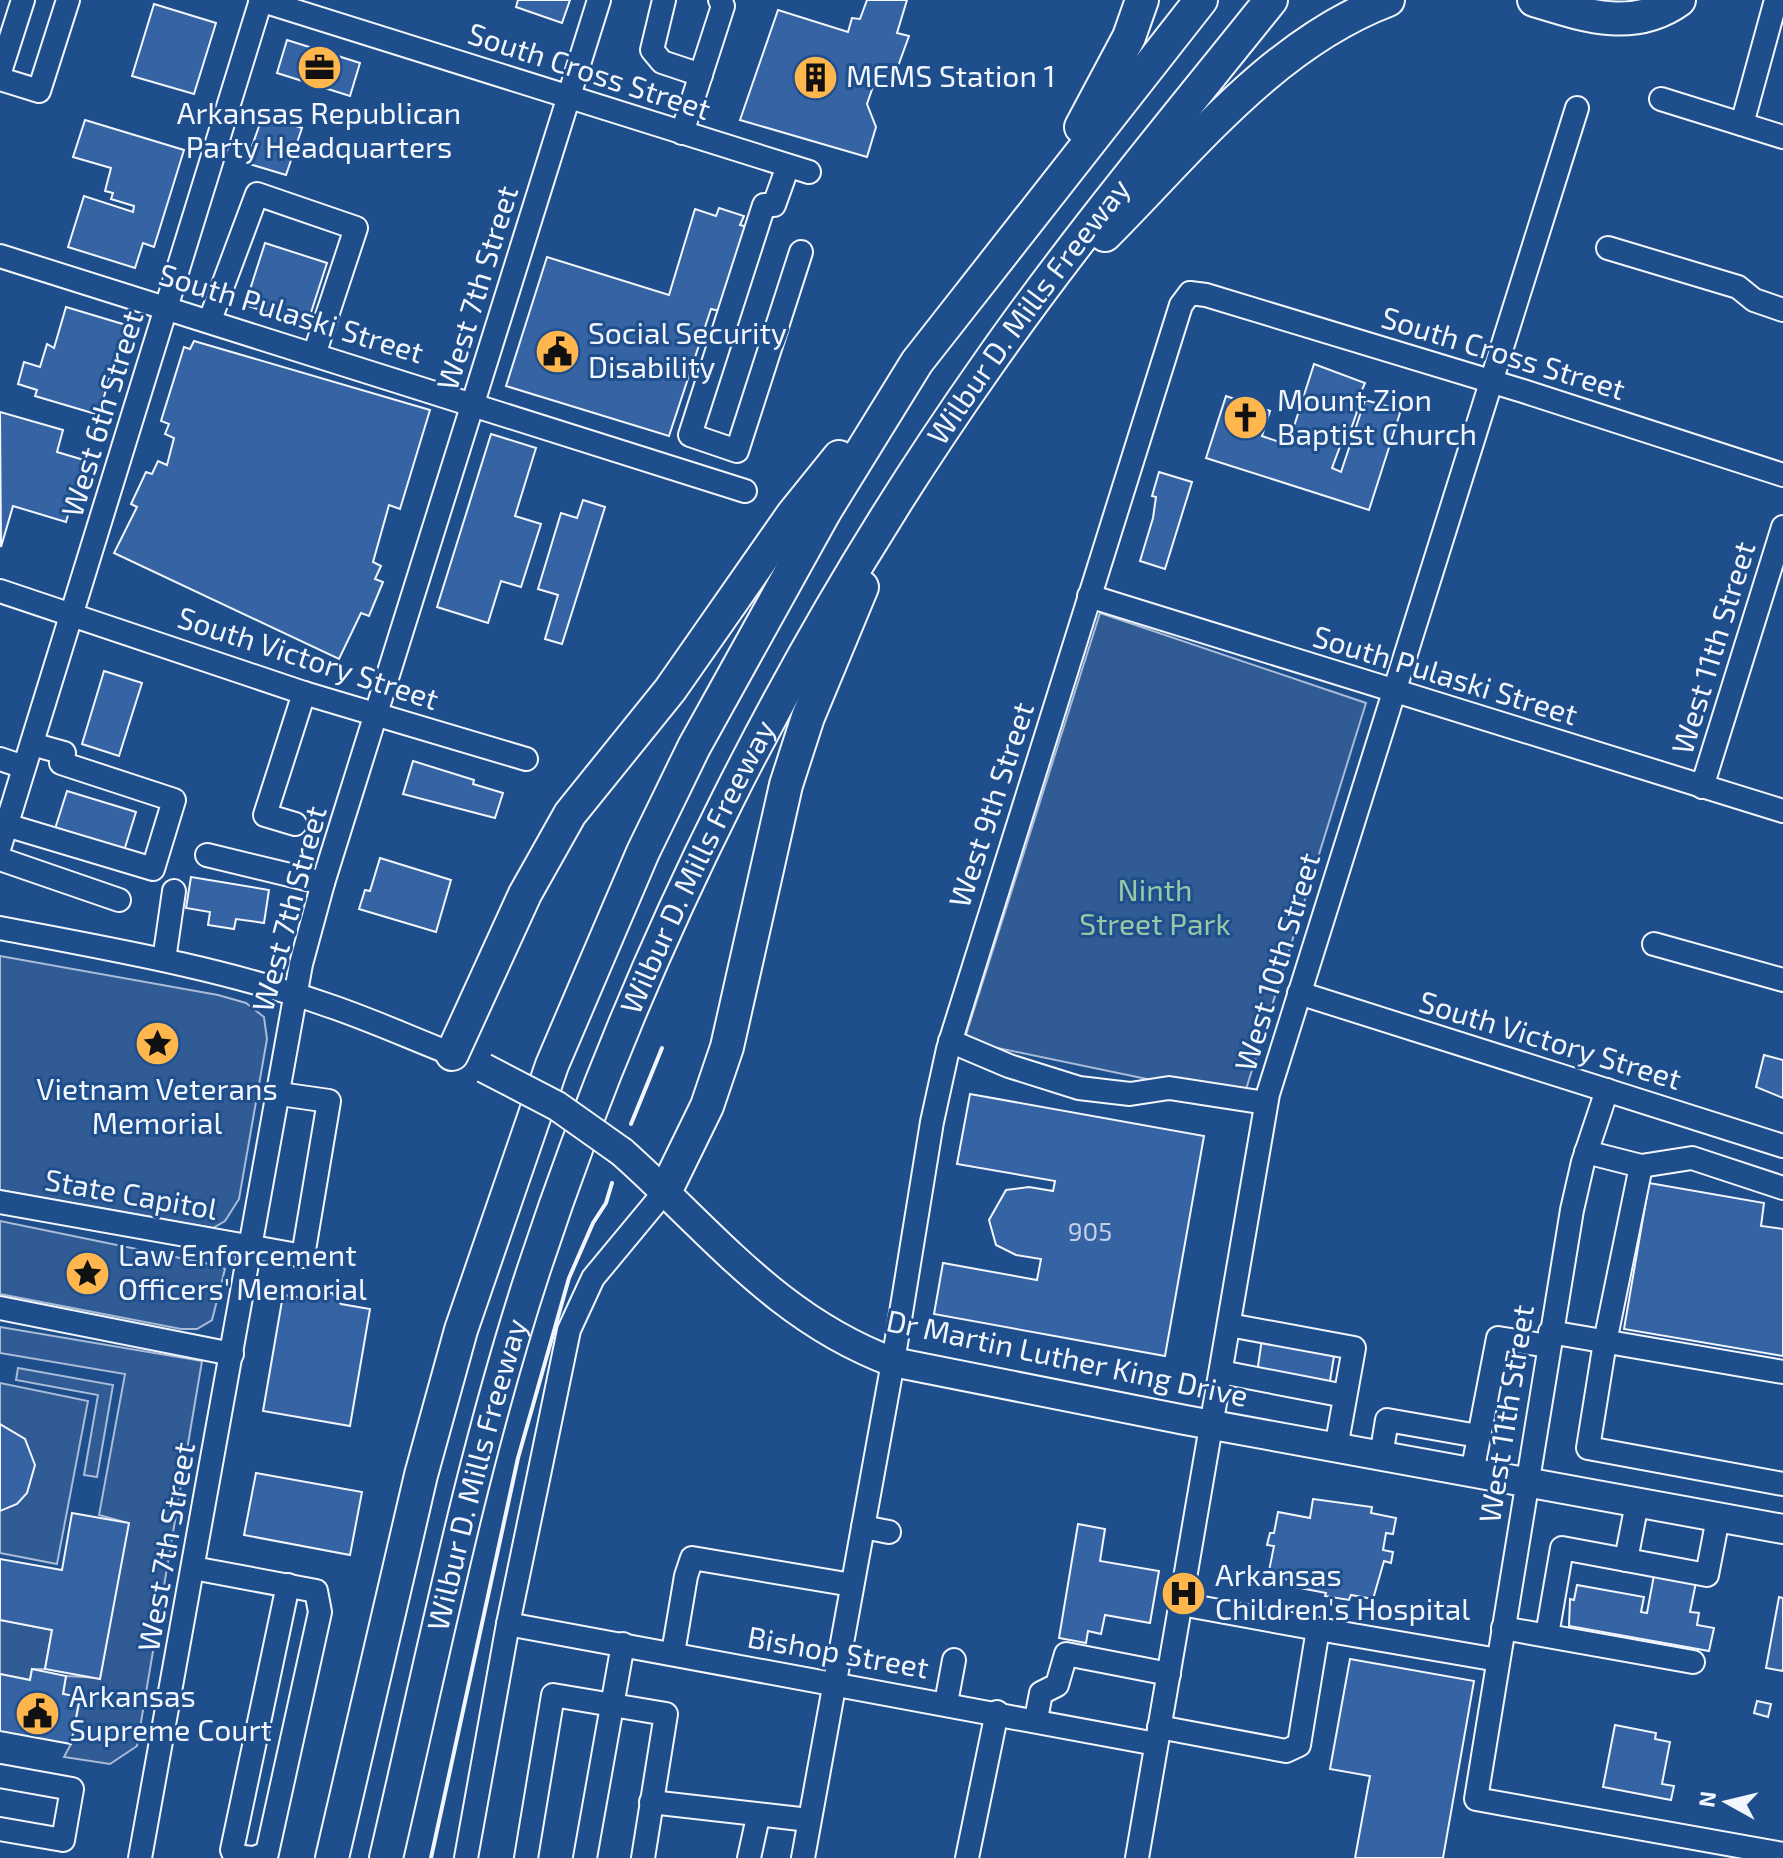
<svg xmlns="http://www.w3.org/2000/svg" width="1783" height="1858" font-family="'Exo 2',sans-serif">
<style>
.green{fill:#305b95;stroke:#a8bbd7;stroke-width:2}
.building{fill:#3563a3;stroke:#f2f6ff;stroke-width:2}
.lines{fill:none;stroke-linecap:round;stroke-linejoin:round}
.minor-casing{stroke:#f2f6ff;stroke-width:26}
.major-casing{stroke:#f2f6ff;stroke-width:32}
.highway-casing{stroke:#f2f6ff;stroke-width:36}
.minor{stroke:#1f4e8c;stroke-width:22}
.major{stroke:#1f4e8c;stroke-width:28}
.highway{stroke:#1f4e8c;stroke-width:32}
.major-bridge-casing{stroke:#f2f6ff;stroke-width:32;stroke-linecap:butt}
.major-bridge{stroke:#1f4e8c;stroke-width:28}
.wall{stroke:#f2f6ff;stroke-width:4}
.labels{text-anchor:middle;stroke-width:6;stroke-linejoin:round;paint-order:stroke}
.number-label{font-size:26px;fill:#c3d1e8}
.street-label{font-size:30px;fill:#f2f6ff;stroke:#1f4e8c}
.poi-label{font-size:30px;fill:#f2f6ff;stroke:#1f4e8c;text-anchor:start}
.park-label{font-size:30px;fill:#97c8a6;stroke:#1f4e8c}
</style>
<rect width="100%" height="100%" fill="#1f4e8c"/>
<!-- green -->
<g class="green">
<polygon points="1100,613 1366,703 1243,1099 964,1041"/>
<polygon points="0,956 218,995 246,1003 264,1017 267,1039 239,1199 225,1221 213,1228 0,1190"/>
<polygon points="0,1221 219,1266 225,1269 212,1320 197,1329 181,1329 0,1294"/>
<polygon points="0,1327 202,1361 137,1746 110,1764 64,1757 71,1744 80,1698 63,1694 66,1676 100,1678 128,1523 99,1515 125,1374 0,1353"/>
<polygon points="18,1368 113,1385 97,1477 84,1475 98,1395 16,1380"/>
<polygon points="0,1383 88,1401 57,1564 0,1553"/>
<polygon points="0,1620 52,1630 45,1669 32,1669 30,1680 0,1674"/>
</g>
<!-- building -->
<g class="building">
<polygon points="518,0 570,0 562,23 516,7"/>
<polygon points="867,0 907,0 897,33 909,36 893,80 877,75 867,104 876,127 867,157 740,120 778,10 848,32 852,18 860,19"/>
<polygon points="154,4 216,23 194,94 132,76"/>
<polygon points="287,40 360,63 350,96 277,73"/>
<polygon points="263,115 302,128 286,175 246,163"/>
<polygon points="85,120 184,150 154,247 143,243 135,268 68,247 84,196 133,212 134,206 111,199 113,193 105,191 111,168 73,157"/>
<polygon points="719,208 744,216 740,225 748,227 724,312 711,309 669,436 506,386 547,257 669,295 695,209 716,216"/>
<polygon points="265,243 327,263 307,325 245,305"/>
<polygon points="66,307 126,325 113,369 117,370 114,380 109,379 99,415 35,396 37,390 18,384 24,362 40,367 47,344 54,348"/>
<polygon points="194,341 430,410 400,509 389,505 373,562 381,566 375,579 383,582 369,616 361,613 339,659 114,553 137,507 131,504 146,472 152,474 158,461 167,465 174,438 165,434 169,424 161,421 184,347 190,349"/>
<polygon points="1314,364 1365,383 1353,411 1357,412 1345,446 1341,444 1332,468 1341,472 1365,400 1401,410 1369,510 1206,458 1226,396 1270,411 1262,436 1288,445"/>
<polygon points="0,412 63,430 57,452 84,460 66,522 13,506 1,547"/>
<polygon points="491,434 536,448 515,516 541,524 521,587 501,581 488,623 437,607"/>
<polygon points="1159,472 1192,482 1165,569 1140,561 1153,518 1156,497 1152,496"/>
<polygon points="583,500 605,507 562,644 545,639 558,595 538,589 561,513 577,518"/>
<polygon points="104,671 142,683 119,756 82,744"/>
<polygon points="413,761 474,780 473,784 503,793 495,818 403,794"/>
<polygon points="67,791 136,812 123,854 54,832"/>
<polygon points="380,858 451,880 436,932 359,909 365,890 370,891"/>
<polygon points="191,877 269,890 264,923 236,919 234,929 208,925 210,912 186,908"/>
<polygon points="1764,1055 1783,1060 1783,1098 1756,1087"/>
<polygon points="970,1094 1204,1136 1165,1356 934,1314 943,1263 1037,1280 1041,1259 1016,1255 996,1245 989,1220 1006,1190 1029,1187 1053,1191 1055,1181 957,1164"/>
<polygon points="1649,1183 1764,1203 1761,1226 1783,1229 1783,1356 1624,1329"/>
<polygon points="318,1293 332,1293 341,1304 370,1309 350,1426 263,1411 283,1295 310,1299"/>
<polygon points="1262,1339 1335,1350 1329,1387 1267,1378 1258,1366"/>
<polygon points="0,1424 25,1439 35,1465 27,1493 17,1504 0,1511"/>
<polygon points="256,1473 362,1492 350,1555 244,1535"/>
<polygon points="1313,1499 1372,1507 1371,1513 1396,1518 1393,1534 1386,1533 1383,1550 1393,1552 1391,1563 1384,1561 1373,1599 1351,1595 1349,1600 1325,1596 1326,1593 1295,1587 1296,1581 1268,1576 1274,1546 1267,1545 1270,1533 1274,1533 1278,1512 1310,1518"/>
<polygon points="72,1513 129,1523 100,1679 45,1669 52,1630 0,1620 0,1559 62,1570"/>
<polygon points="1078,1524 1105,1529 1100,1561 1159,1571 1150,1623 1105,1615 1101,1634 1088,1631 1086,1643 1059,1638"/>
<polygon points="1654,1575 1696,1582 1690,1612 1699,1613 1697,1625 1714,1628 1709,1651 1569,1626 1570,1599 1574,1600 1577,1585 1644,1597 1641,1612 1647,1613"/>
<polygon points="1779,1597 1783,1598 1783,1671 1766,1668"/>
<polygon points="1350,1659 1474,1681 1443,1858 1355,1858 1370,1776 1330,1769"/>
<polygon points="32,1669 66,1676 63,1694 80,1697 71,1744 0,1731 0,1674 30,1680"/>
<polygon points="1757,1701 1771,1704 1768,1717 1754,1713"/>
<polygon points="1615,1725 1656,1733 1655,1739 1670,1742 1662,1784 1674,1786 1671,1800 1603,1787"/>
</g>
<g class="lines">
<defs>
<g id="minor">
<polyline points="260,0 809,172"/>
<polyline points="664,0 652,50 662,62 701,75"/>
<polyline points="0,72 23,0"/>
<polyline points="0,79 39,91 68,0"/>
<polyline points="1661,99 1783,137"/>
<polyline points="1742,124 1776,0"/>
<polyline points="682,133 723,6 720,0"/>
<polyline points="788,166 774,205 764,205 690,435 737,451 801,252"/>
<polyline points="1608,248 1738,287 1754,300 1783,310"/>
<polyline points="0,256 745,491"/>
<polyline points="210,320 257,194 356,228 315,352"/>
<polyline points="0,591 304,693 526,759"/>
<polyline points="1089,596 1783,811"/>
<polyline points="0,759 24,767"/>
<polyline points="1702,787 1783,527"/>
<polyline points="295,824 265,815 304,693"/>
<polyline points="6,825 153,869 174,800 61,763 64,753 32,744"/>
<polyline points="0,846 261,0"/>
<polyline points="207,855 323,883"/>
<polyline points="0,859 119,900"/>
<path d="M0 928C110 949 221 968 327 1005 369 1019 411 1038 452 1054"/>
<polyline points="1654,944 1783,980"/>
<polyline points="164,960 174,891"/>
<polyline points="1299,993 1783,1146"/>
<polyline points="950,1041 1009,1066 1079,1088 1130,1094 1169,1088 1266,1103"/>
<polyline points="1607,1090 1583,1162 1572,1210 1476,1799 1783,1854"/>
<polyline points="1586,1152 1641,1166 1605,1342 1588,1448 1783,1484"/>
<polyline points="1641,1166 1692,1158 1783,1188"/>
<polyline points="0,1202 303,1256 329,1101 280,1094"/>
<polyline points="0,1308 232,1354"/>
<polyline points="1229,1325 1354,1348 1336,1448"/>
<polyline points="1550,1332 1783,1372"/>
<polyline points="1221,1372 1345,1396"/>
<polyline points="1381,1456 1387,1420 1478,1436"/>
<polyline points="1472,1473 1498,1338 1548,1346"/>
<polyline points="863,1527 889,1532"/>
<polyline points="1626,1560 1637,1503"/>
<polyline points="193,1568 316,1591 320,1612 267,1853 254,1858"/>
<polyline points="508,1624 1156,1744"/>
<polyline points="1503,1628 1693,1662"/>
<polyline points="1318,1629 1498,1660"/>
<polyline points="1547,1635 1562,1548 1707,1575 1718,1518"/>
<polyline points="673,1653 686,1576 692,1558 852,1585"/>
<polyline points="946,1703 954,1660"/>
<polyline points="1036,1719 1041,1693 1057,1685 1066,1654 1169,1674"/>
<polyline points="1159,1727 1286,1751 1299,1745 1318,1629 1181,1604"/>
<polyline points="0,1776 72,1789 63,1840 0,1829"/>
<polyline points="651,1802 809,1820"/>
<polyline points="140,1858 301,964 323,883 599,0"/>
<polyline points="252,1858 235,1856 232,1850 288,1585"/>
<polyline points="466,1858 508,1624 569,1330 593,1278 666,1190"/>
<polyline points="526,1858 553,1695 666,1714 643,1858"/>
<polyline points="585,1858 623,1644"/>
<polyline points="749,1858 758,1817"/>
<polyline points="803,1858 893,1362 932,1122 948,1049 1181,305 1190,293 1206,295 1523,391 1783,475"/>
<polyline points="967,1858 997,1712"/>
<polyline points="1137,1858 1268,1094 1577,108"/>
</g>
<path id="major" d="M622 1152C712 1232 777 1319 893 1362L1185 1420 1783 1529"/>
<g id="highway">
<path d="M1534 0C1583 15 1633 33 1679 0"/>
<polyline points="1081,127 1129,37 1142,0"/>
<path d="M1105 235C1190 150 1272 44 1388 0"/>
<polyline points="452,1054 525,894 570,814 670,690 793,514 839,457"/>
<polyline points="666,1190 707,1106 727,1047 786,785 808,717 862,587"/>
<polyline points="332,1858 421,1475 461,1330 552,1065 643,852 694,747 825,511 917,362 1201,0"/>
<path id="s1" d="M386 1858C432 1661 471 1461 534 1269 640 947 793 641 988 364 1076 238 1175 120 1271 0"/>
</g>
</defs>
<!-- minor casing -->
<use href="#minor" class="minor-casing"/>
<!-- major casing -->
<use href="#major" class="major-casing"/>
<!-- highway casing -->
<use href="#highway" class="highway-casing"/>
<!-- minor -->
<use href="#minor" class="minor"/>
<!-- major -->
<use href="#major" class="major"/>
<!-- highway -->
<use href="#highway" class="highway"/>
<defs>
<polyline id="major-bridge" points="484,1068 557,1106 622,1152"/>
</defs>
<!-- major-bridge casing -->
<use href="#major-bridge" class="major-bridge-casing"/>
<!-- major-bridge -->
<use href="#major-bridge" class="major-bridge"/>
<!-- wall -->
<g class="wall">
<polyline points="631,1124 662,1048"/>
<polyline points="431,1858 518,1458 569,1278 593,1223 606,1203 612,1183"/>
</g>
</g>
<!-- icons -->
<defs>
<symbol id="office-disc" viewBox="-11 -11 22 22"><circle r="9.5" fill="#ffb74d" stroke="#1f4e8c"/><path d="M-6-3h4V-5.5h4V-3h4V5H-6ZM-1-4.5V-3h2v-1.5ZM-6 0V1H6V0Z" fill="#111"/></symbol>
<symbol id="building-disc" viewBox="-11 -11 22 22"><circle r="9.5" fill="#ffb74d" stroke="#1f4e8c"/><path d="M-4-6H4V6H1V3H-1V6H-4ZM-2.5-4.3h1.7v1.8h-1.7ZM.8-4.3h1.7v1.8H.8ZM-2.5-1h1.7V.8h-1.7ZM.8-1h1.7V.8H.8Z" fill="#111"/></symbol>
<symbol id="civic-disc" viewBox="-11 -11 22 22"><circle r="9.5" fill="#ffb74d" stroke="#1f4e8c"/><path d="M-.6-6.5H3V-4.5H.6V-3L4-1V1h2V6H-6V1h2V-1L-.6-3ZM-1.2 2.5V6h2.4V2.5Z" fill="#111"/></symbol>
<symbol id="church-disc" viewBox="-11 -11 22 22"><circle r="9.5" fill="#ffb74d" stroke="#1f4e8c"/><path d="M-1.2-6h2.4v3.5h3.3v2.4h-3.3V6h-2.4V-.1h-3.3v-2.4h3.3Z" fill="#111"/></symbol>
<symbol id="sight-disc" viewBox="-11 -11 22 22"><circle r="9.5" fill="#ffb74d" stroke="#1f4e8c"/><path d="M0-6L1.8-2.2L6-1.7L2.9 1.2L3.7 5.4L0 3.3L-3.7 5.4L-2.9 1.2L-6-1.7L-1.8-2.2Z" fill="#111"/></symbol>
<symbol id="hospital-disc" viewBox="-11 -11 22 22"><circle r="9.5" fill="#ffb74d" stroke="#1f4e8c"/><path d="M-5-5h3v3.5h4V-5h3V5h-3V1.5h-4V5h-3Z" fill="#111"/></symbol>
</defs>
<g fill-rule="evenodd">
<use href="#office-disc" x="294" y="42" width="51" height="51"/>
<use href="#building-disc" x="790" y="52" width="51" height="51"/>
<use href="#civic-disc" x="532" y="326" width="51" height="51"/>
<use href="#church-disc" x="1220" y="392" width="51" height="51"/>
<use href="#sight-disc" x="132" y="1018" width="51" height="51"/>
<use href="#sight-disc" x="62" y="1248" width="51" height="51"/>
<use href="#hospital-disc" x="1158" y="1568" width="51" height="51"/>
<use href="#civic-disc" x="12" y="1688" width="51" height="51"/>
</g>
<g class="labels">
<!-- number labels -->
<g class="number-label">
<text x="1090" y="1241">905</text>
</g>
<!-- street labels -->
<g class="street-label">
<text transform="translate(589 72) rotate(18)" y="10">South Cross Street</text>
<text transform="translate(478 288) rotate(-73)" y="10">West 7th Street</text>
<text dy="10" stroke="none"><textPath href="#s1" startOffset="1690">Wilbur D. Mills Freeway</textPath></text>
<text transform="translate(291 314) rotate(17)" y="10">South Pulaski Street</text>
<text transform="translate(1503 354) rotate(17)" y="10">South Cross Street</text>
<text transform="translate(103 414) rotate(-73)" y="10">West 6th Street</text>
<text transform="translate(1714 648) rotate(-73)" y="10">West 11th Street</text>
<text transform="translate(308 659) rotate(18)" y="10">South Victory Street</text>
<text transform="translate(1445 676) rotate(17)" y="10">South Pulaski Street</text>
<text transform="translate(992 805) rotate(-72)" y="10">West 9th Street</text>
<text dy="10" stroke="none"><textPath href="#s1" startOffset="1042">Wilbur D. Mills Freeway</textPath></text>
<text transform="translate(290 909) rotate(-75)" y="10">West 7th Street</text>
<text transform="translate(1278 962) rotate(-73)" y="10">West 10th Street</text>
<text transform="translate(1550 1041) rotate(17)" y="10">South Victory Street</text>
<text transform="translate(131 1195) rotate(10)" y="10">State Capitol</text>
<text transform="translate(1067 1359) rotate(12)" y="10">Dr Martin Luther King Drive</text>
<text transform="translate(1507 1414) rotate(-81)" y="10">West 11th Street</text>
<text dy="10" stroke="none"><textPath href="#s1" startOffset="394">Wilbur D. Mills Freeway</textPath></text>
<text transform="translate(167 1547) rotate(-80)" y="10">West 7th Street</text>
<text transform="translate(838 1653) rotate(10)" y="10">Bishop Street</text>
</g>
<!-- poi labels -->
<g class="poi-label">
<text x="846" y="87">MEMS Station 1</text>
<text x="319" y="124" text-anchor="middle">Arkansas Republican<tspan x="319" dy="34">Party Headquarters</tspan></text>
<text x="588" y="344">Social Security<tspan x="588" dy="34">Disability</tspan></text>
<text x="1277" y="411">Mount Zion<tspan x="1277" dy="34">Baptist Church</tspan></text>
<text x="157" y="1100" text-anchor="middle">Vietnam Veterans<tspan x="157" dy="34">Memorial</tspan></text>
<text x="118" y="1266">Law Enforcement<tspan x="118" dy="34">Officers' Memorial</tspan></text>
<text x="1215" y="1586">Arkansas<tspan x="1215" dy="34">Children's Hospital</tspan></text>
<text x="69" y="1707">Arkansas<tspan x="69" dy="34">Supreme Court</tspan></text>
</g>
<!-- park labels -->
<g class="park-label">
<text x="1155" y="901">Ninth<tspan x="1155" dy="34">Street Park</tspan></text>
</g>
</g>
<!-- north arrow -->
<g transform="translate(1727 1802) rotate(278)" stroke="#1f4e8c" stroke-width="6" paint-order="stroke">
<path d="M0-6L14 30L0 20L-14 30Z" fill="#f2f6ff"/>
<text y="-12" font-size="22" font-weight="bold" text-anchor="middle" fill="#f2f6ff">N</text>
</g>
</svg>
